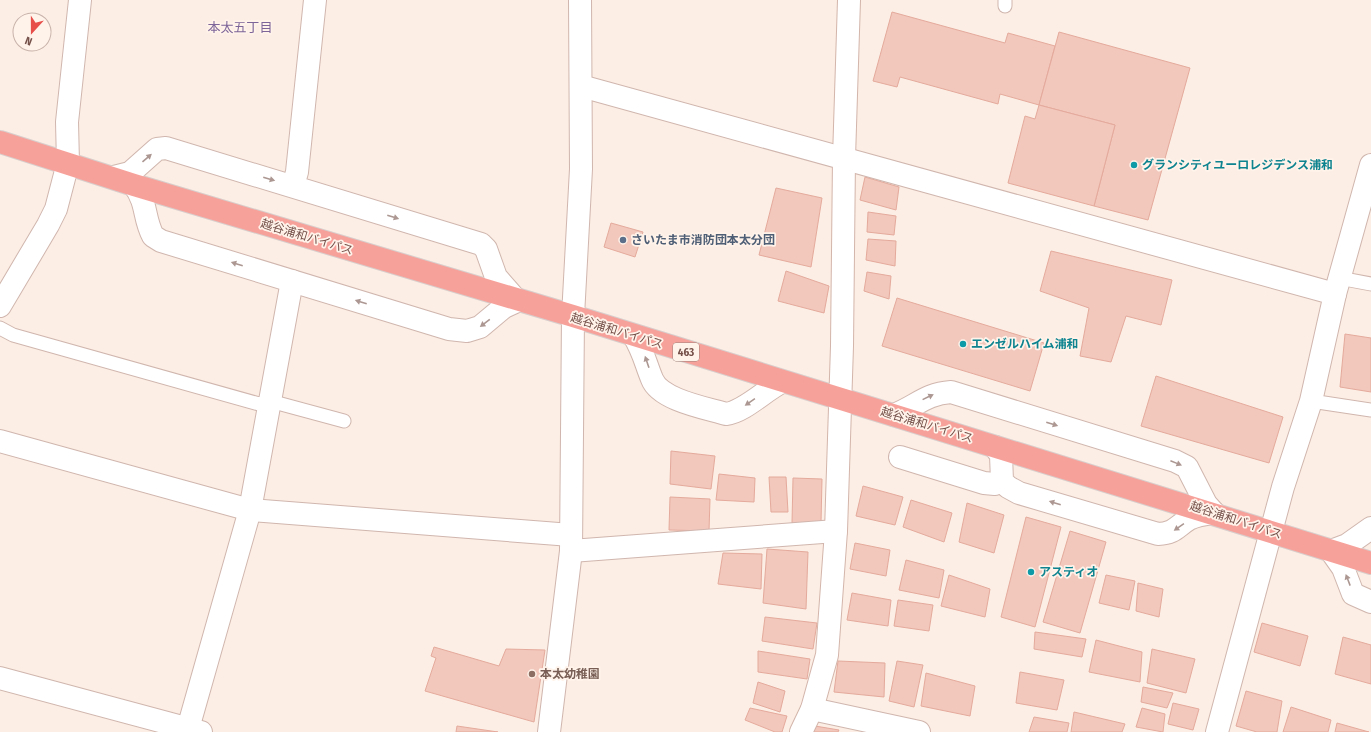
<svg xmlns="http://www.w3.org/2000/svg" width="1371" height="732" font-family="'Fira Sans Condensed','Noto Sans JP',sans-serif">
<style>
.building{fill:#f2c7bc;stroke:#e4aa9c}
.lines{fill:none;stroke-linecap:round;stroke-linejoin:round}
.lane-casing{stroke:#d0b6ae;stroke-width:15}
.street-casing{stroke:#d0b6ae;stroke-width:24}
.secondary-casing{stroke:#d3b5ab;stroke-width:24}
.highway-casing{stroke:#d8cecc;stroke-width:24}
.lane{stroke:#fff;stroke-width:13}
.street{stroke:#fff;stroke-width:22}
.secondary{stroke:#fff;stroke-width:22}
.highway{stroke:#f7a19b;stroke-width:22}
.oneway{fill:#ac9792}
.culture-dot{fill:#0f9aa8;stroke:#fff3ea;stroke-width:1.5}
.service-dot{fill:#5c6f8a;stroke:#fff3ea;stroke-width:1.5}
.education-dot{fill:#8d6e63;stroke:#fff3ea;stroke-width:1.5}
.labels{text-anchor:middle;stroke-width:3.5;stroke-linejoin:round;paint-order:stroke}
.shield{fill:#fff3ea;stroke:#9e827a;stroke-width:1}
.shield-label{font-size:11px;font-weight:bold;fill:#75514a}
.culture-label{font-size:12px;font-weight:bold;fill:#0d838f;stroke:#fff3ea;text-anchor:start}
.street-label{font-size:12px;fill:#75514a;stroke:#fff3ea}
.service-label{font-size:12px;font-weight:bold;fill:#4e5e75;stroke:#fff3ea;text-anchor:start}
.education-label{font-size:12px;font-weight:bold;fill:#785e54;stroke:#fff3ea;text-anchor:start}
.neighbourhood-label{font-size:13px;fill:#7d6599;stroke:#fff3ea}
</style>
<rect width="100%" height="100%" fill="#fceee4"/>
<!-- building -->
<g class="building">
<polygon points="892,12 1005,43 1008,33 1055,46 1039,105 1000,94 998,104 900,77 897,87 873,81"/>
<polygon points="1059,32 1190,68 1148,220 1094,206 1115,125 1039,105"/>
<polygon points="1039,105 1115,125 1094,206 1008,183 1025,116 1035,119"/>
<polygon points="865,177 899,187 896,210 860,200"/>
<polygon points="776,188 822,198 811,267 759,255"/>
<polygon points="868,212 896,216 894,235 867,232"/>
<polygon points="611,223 643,232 635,257 604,247"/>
<polygon points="868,239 896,241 895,266 866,260"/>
<polygon points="1051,251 1172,280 1161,325 1126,316 1111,362 1080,356 1089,308 1040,291"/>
<polygon points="786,271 829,286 824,313 778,301"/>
<polygon points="867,272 891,276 889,299 864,291"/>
<polygon points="897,298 1044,343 1030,391 882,346"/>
<polygon points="1345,334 1371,338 1371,392 1340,387"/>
<polygon points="1156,376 1283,417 1269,463 1141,426"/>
<polygon points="671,451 715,456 711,489 670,484"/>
<polygon points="719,474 755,478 754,502 716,500"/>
<polygon points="769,477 786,477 788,512 771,512"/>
<polygon points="793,478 822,479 821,523 792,523"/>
<polygon points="863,486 903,497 895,525 856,516"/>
<polygon points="670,497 710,499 709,531 669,530"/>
<polygon points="911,500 952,513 944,542 903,527"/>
<polygon points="967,503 1004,515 994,553 959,542"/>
<polygon points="1026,517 1061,527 1035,627 1001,617"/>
<polygon points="1070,531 1106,542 1080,633 1043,622"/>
<polygon points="855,543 890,550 886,576 850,569"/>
<polygon points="767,549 808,552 806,609 763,603"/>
<polygon points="723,553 762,554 761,589 718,584"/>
<polygon points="906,560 944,570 939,598 899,590"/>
<polygon points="949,575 990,589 985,617 941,606"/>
<polygon points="1106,575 1135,581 1129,610 1099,603"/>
<polygon points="1138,583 1163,589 1159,617 1136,611"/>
<polygon points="852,593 891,600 888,626 847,620"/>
<polygon points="898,600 933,605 929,631 894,626"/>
<polygon points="765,617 817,623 813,649 762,641"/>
<polygon points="1262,623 1308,636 1300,666 1254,652"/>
<polygon points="1035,632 1086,639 1082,657 1034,649"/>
<polygon points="1343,637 1371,645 1371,684 1335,674"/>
<polygon points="1096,640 1142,652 1140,682 1089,672"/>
<polygon points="434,647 499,666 506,649 545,650 534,722 425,691 436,658 431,656"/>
<polygon points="1152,649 1195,659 1186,693 1147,683"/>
<polygon points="758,651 810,659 807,679 758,672"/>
<polygon points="838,661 885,663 884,697 834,692"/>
<polygon points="897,661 923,665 914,707 889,701"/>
<polygon points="1020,672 1064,680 1057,710 1016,703"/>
<polygon points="926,673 975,686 970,716 921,706"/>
<polygon points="758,682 785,691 780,712 753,703"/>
<polygon points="1143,687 1173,693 1167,708 1141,702"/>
<polygon points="1246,691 1282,701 1277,732 1257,732 1236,726"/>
<polygon points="1173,703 1199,709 1193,730 1168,724"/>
<polygon points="1291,707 1331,720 1328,732 1283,732"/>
<polygon points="750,708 787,716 782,732 775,732 745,720"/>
<polygon points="1142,708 1165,714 1163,732 1136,727"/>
<polygon points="1074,712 1125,724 1122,732 1071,732"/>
<polygon points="1034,717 1069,723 1067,732 1029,732"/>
<polygon points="1337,723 1369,732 1335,732"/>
<polygon points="457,726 498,732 456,732"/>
<polygon points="815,726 839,730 838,732 813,732"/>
</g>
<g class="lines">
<defs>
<g id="lane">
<polyline points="1005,6 1005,0"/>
<polyline points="1339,278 1371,284"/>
<polyline points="0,328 13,335 259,404 270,401 344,421"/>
<polyline points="1311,401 1371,410"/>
</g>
<g id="street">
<polyline points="581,86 1335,294"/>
<path d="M114 177 130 173 157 149 166 148 481 244 486 249 496 277 517 301 504 307 480 327 467 331 449 329 161 241 153 236C143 217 148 204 134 185"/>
<polyline points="293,186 297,172 315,0"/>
<polyline points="0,306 48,225 56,209 68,163 67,122 80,0"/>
<path d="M634 336C644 353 645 362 652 379 660 400 706 408 726 414 744 412 765 390 782 382"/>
<path d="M894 415C917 406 925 394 951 392L1175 461 1187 467 1206 504 1214 513"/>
<polyline points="0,441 250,510 571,535"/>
<path d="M995 447 1001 455 1002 481 1008 487 1019 493 1158 534C1175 533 1176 527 1189 519 1197 515 1206 514 1214 513"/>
<polyline points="900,457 984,483 995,484 1002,481"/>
<polyline points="1371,528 1347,545 1331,551 1343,568 1353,594 1371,602"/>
<polyline points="571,551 836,531"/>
<polyline points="0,678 201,732"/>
<polyline points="812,709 919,732"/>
<polyline points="187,732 250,510 292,281"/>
<polyline points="549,732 571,551 573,316 581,169 580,0"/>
<polyline points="1217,732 1283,487 1311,401 1335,294 1371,165"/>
</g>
<polyline id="secondary" points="801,732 812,709 827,655 836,531 842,346 844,158 849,0"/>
<polyline id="highway" points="0,142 134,185 573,316 1371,563"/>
</defs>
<!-- lane casing -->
<use href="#lane" class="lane-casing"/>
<!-- street casing -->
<use href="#street" class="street-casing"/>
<!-- secondary casing -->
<use href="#secondary" class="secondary-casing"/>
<!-- highway casing -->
<use href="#highway" class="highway-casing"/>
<!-- lane -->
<use href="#lane" class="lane"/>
<!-- street -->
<use href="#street" class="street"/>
<!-- secondary -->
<use href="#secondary" class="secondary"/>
<!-- highway -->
<use href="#highway" class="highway"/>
</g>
<!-- one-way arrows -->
<defs><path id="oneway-solid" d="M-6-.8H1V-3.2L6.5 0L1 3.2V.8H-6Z"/></defs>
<g class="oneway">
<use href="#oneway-solid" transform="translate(147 158) rotate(-41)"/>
<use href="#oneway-solid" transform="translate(269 179) rotate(16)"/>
<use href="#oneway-solid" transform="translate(393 217) rotate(17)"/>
<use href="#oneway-solid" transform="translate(237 264) rotate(-163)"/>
<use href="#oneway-solid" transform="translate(361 302) rotate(-163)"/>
<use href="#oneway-solid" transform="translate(485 323) rotate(143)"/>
<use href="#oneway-solid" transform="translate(647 362) rotate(-109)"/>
<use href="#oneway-solid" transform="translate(928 397) rotate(-26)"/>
<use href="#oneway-solid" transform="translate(750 402) rotate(145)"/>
<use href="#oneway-solid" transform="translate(1052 424) rotate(17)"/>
<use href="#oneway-solid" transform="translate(1176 463) rotate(22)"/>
<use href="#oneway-solid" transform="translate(1055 503) rotate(-163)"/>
<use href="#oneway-solid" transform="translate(1179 527) rotate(145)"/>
<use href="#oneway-solid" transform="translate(1348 580) rotate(-111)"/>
</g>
<!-- markers -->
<g class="culture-dot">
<circle cx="1134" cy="165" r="4"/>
<circle cx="963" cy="344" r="4"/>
<circle cx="1031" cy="572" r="4"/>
</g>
<circle class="service-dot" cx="623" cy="240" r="4"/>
<circle class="education-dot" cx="532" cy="674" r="4"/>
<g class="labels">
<!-- shield labels -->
<rect class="shield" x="673" y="343" width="26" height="18" rx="3"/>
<g class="shield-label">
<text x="686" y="356">463</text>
</g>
<!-- culture labels -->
<g class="culture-label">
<text x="1142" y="169">グランシティユーロレジデンス浦和</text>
<text x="971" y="348">エンゼルハイム浦和</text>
<text x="1039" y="576">アスティオ</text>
</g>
<!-- street labels -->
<g class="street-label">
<text transform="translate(307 237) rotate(17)" y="4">越谷浦和バイパス</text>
<text transform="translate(617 331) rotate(17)" y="4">越谷浦和バイパス</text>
<text transform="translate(927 425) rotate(17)" y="4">越谷浦和バイパス</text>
<text transform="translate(1236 520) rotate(18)" y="4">越谷浦和バイパス</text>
</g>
<!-- service labels -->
<g class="service-label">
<text x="631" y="244">さいたま市消防団本太分団</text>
</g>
<!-- education labels -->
<g class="education-label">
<text x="540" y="678">本太幼稚園</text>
</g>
<!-- neighbourhood labels -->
<g class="neighbourhood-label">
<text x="240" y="32">本太五丁目</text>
</g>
</g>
<!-- north arrow -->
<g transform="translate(32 32) rotate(201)"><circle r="19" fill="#fff3ea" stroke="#c8b2aa"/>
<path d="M0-3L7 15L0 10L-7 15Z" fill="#e74d49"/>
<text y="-6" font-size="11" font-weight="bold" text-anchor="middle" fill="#75514a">N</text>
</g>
</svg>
